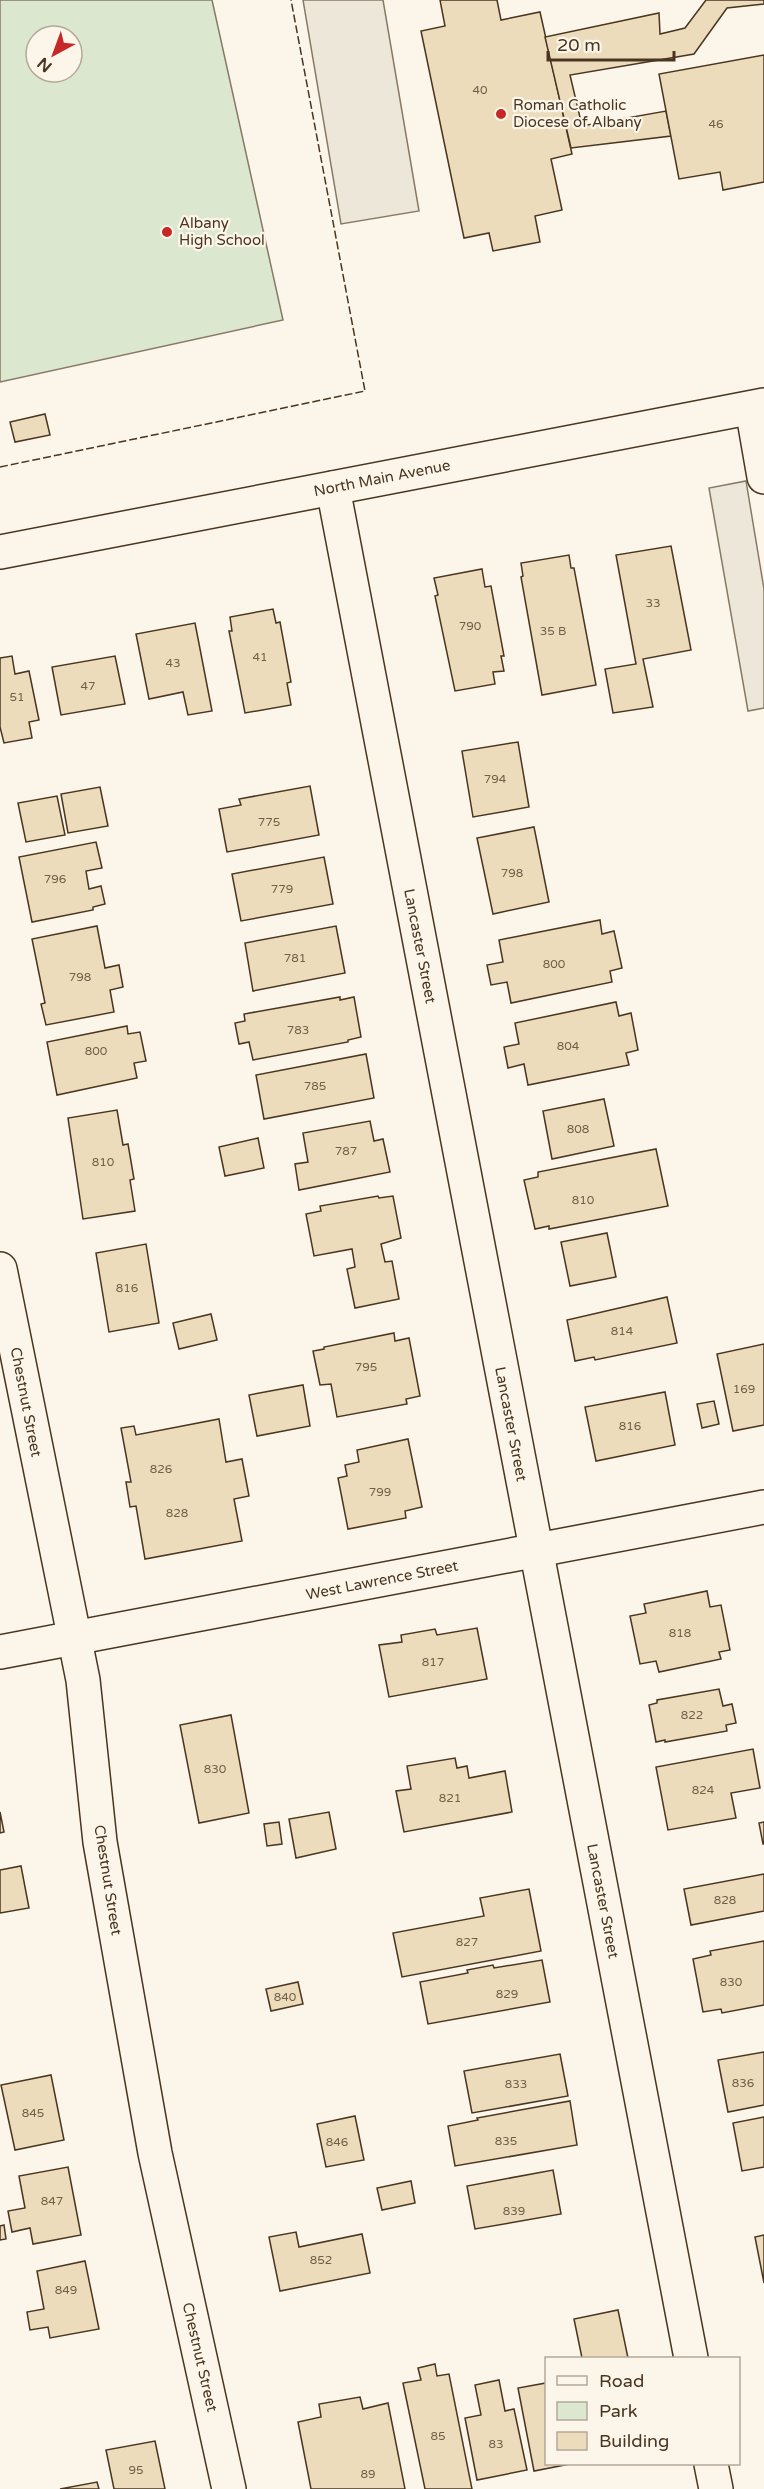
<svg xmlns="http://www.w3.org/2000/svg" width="764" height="2489" font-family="'Varela Round',sans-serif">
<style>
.park{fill:#dce7d0;stroke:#887966;stroke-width:1.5;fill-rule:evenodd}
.parking{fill:#ede7d9;stroke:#887966;stroke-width:1.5}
.building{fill:#ecdcbc;stroke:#4a3520;stroke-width:1.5}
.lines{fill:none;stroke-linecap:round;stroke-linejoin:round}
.minor-casing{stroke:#4a3520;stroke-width:36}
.minor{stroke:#fbf6e9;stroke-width:33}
.fence{stroke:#4a3520;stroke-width:1.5;stroke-dasharray:8 3;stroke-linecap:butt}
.poi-dot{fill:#c62828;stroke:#fbf6e9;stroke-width:2}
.labels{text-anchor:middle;stroke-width:4.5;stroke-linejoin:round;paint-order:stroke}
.number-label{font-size:12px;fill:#725f47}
.poi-label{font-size:15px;fill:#4a3520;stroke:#fbf6e9;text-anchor:start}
.street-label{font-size:15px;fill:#4a3520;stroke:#fbf6e9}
</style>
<rect width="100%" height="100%" fill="#fbf6e9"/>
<!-- park -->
<path class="park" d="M0 0H212L283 320 0 382ZM36 36H72V72H36Z"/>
<!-- parking -->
<g class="parking">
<polygon points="303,0 383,0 419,211 341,224"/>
<polygon points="746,481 764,589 764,708 748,711 709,488"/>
</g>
<!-- building -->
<g class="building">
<polygon points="440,0 497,0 501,20 540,12 572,154 551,159 562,210 535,216 540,242 493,251 489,233 464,238 421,31 445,26"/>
<polygon points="706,0 764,0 764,4 727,8 694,54 570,75 582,126 666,111 671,136 571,148 545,37 659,13 660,34 685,28"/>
<polygon points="764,55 764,182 723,190 720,172 679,179 659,74"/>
<polygon points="45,414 50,435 15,442 10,422"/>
<polygon points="671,546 691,650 643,659 653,707 613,713 605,669 636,664 616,555"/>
<polygon points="569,555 571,568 574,568 596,685 542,695 521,577 523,576 521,563"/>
<polygon points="482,569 485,587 491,586 504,656 501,656 504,671 493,672 495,684 455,691 435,596 438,595 434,578"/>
<polygon points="273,609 276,623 280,622 291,682 287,683 291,705 245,713 229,631 232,631 230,617"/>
<polygon points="195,623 212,711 188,715 183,692 149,699 136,634"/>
<polygon points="12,656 15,674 29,671 39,720 29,722 32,738 4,743 0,727 0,658"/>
<polygon points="115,656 125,704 61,715 52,667"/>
<polygon points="518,742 529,807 473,817 462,751"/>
<polygon points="310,786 319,835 227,852 219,809 241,805 239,799"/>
<polygon points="100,787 108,826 68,833 61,794"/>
<polygon points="57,796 65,835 26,842 18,803"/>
<polygon points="534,827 549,902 493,914 477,838"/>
<polygon points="96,842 102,868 86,871 89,889 101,886 105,904 93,907 93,910 32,922 19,857"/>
<polygon points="324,857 333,904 241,921 232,874"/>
<polygon points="600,920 602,934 614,931 622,968 610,971 612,982 511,1003 507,982 491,985 487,965 503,962 499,940"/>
<polygon points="97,926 105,968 119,965 123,987 110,990 114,1012 46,1025 41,1004 45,1003 32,939"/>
<polygon points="336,926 345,973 253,991 245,943"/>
<polygon points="340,997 340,1000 354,997 361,1037 348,1040 348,1042 253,1060 249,1042 239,1044 235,1023 245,1021 244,1014"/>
<polygon points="616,1002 619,1016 631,1013 638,1050 626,1053 629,1065 528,1085 524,1064 508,1068 504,1047 519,1044 515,1023"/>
<polygon points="127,1026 128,1034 140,1032 146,1061 134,1063 137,1078 57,1095 47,1042"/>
<polygon points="366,1054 374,1098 264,1119 256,1075"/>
<polygon points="604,1099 614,1146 552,1159 543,1111"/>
<polygon points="117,1110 123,1145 128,1144 134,1179 130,1180 135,1211 83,1219 68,1118"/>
<polygon points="370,1121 374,1141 383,1139 390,1172 299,1190 295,1164 308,1162 303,1133"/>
<polygon points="258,1138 264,1168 225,1176 219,1147"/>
<polygon points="656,1149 668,1206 549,1229 549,1226 535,1229 524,1180 538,1177 538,1172"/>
<polygon points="378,1196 379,1198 393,1196 401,1238 381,1244 385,1262 392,1261 399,1299 355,1308 347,1269 355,1267 352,1249 314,1256 306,1214 321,1211 320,1206"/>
<polygon points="607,1233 616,1277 570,1286 561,1242"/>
<polygon points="146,1244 159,1323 109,1332 96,1253"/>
<polygon points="667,1297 677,1343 595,1360 594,1357 575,1361 567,1320"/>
<polygon points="211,1314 217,1340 179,1349 173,1323"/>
<polygon points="394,1333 395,1341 409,1338 420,1396 406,1399 407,1404 337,1417 331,1384 320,1385 313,1351 324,1349 324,1347"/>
<polygon points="764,1344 764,1425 733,1431 717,1354"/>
<polygon points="303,1385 310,1426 257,1436 249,1395"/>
<polygon points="665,1392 675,1445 596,1461 585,1407"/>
<polygon points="714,1401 719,1424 702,1428 697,1404"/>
<polygon points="219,1419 226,1462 242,1459 249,1496 234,1499 242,1541 145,1559 136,1506 130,1507 126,1482 131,1482 121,1428 134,1426 136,1435"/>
<polygon points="408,1439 422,1507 405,1511 406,1518 348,1529 338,1478 347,1476 345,1465 359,1462 357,1450"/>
<polygon points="707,1591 710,1607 721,1605 730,1650 719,1652 721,1659 659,1672 656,1661 640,1664 630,1616 646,1613 644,1604"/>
<polygon points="477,1628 487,1679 389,1697 379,1645 402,1642 401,1635 435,1629 437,1635"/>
<polygon points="719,1689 723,1706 732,1704 736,1723 726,1725 727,1731 665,1742 665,1740 656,1742 649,1705 657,1703 657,1700"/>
<polygon points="231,1715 249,1813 199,1823 180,1725"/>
<polygon points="753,1749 760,1788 731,1793 736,1818 668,1830 656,1767"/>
<polygon points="455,1758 457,1768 467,1766 469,1778 505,1771 512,1812 404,1832 396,1791 411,1789 407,1766"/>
<polygon points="0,1812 4,1832 0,1833"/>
<polygon points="329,1812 336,1849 296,1858 289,1819"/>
<polygon points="279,1822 282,1844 267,1846 264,1824"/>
<polygon points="764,1822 764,1844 763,1844 759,1823"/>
<polygon points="21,1866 29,1908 0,1913 0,1870"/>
<polygon points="764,1874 764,1911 691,1925 684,1889"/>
<polygon points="529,1889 541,1951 402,1977 393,1933 484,1916 480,1898"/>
<polygon points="764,1941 764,2005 722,2013 721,2009 703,2012 693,1959 711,1955 710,1951"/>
<polygon points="542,1960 550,2002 428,2024 420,1982 468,1973 467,1970 493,1965 494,1968"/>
<polygon points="298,1982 303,2004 271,2011 266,1989"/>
<polygon points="764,2052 764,2105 728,2112 718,2060"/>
<polygon points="560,2054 568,2096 472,2113 464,2071"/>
<polygon points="51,2075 64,2140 15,2150 1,2085"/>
<polygon points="570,2101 577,2145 455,2166 448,2126 478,2120 477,2118"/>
<polygon points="355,2116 364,2160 326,2167 317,2124"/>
<polygon points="764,2117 764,2167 742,2171 733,2123"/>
<polygon points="68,2167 81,2235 33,2244 30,2228 12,2232 8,2211 25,2208 19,2176"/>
<polygon points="553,2170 561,2214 475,2229 467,2186"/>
<polygon points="411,2181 415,2203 382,2210 377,2188"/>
<polygon points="4,2225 6,2239 0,2240 0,2226"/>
<polygon points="296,2232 299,2247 362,2234 370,2273 280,2291 269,2237"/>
<polygon points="764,2235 764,2283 755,2237"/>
<polygon points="85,2261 99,2329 50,2338 48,2327 30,2330 27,2312 44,2309 37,2271"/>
<polygon points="618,2310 628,2358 582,2358 574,2319"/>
<polygon points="435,2364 437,2376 449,2374 472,2489 425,2489 403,2383 421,2380 418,2368"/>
<polygon points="499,2380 505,2411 514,2409 527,2470 477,2480 465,2418 481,2415 475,2385"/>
<polygon points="546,2383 546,2464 570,2464 534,2471 518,2388"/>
<polygon points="360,2397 363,2409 388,2403 405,2489 311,2489 298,2422 321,2417 319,2404"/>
<polygon points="155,2441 165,2489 114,2489 106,2450"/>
<polygon points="97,2482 99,2489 60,2489"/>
</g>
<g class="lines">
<defs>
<g id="minor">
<polyline points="752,408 764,477"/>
<polyline points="333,488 691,2358"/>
<polyline points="0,552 764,405"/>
<polyline points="0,1269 83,1680 100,1842 155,2153 229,2489"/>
<polyline points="0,1652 764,1507"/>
<polyline points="711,2464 716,2489"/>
</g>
</defs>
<!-- minor casing -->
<use href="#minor" class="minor-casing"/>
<!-- minor -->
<use href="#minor" class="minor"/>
<!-- fence -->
<polyline class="fence" points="0,467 365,391 291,0"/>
</g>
<!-- markers -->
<g class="poi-dot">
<circle cx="501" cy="114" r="6"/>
<circle cx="167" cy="232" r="6"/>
</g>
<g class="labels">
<!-- number labels -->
<g class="number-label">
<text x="480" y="94">40</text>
<text x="716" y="128">46</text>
<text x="653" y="607">33</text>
<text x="470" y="630">790</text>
<text x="553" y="635">35 B</text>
<text x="260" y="661">41</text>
<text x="173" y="667">43</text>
<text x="88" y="690">47</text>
<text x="17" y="701">51</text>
<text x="495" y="783">794</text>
<text x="269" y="826">775</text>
<text x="512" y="877">798</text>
<text x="55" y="883">796</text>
<text x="282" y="893">779</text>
<text x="295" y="962">781</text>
<text x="554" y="968">800</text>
<text x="80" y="981">798</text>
<text x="298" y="1034">783</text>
<text x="568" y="1050">804</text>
<text x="96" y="1055">800</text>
<text x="315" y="1090">785</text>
<text x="578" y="1133">808</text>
<text x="346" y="1155">787</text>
<text x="103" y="1166">810</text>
<text x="583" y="1204">810</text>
<text x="127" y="1292">816</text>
<text x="622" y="1335">814</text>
<text x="366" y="1371">795</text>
<text x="744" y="1393">169</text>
<text x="630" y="1430">816</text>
<text x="161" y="1473">826</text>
<text x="380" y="1496">799</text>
<text x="177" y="1517">828</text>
<text x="680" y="1637">818</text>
<text x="433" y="1666">817</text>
<text x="692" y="1719">822</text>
<text x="215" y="1773">830</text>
<text x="703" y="1794">824</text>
<text x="450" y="1802">821</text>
<text x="725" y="1904">828</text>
<text x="467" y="1946">827</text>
<text x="731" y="1986">830</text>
<text x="507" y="1998">829</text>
<text x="285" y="2001">840</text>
<text x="743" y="2087">836</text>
<text x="516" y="2088">833</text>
<text x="33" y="2117">845</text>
<text x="506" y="2145">835</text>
<text x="337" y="2146">846</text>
<text x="52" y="2205">847</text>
<text x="514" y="2215">839</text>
<text x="321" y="2264">852</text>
<text x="66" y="2294">849</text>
<text x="438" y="2440">85</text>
<text x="496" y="2448">83</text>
<text x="136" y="2474">95</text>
<text x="368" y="2478">89</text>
</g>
<!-- poi labels -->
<g class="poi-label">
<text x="513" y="110">Roman Catholic<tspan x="513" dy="17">Diocese of Albany</tspan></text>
<text x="179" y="228">Albany<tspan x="179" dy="17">High School</tspan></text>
</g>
<!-- street labels -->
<g class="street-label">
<text transform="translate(382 478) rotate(-11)" y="5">North Main Avenue</text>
<text transform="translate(420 946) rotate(79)" y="5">Lancaster Street</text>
<text transform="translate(26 1402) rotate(79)" y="5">Chestnut Street</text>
<text transform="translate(511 1424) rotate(79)" y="5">Lancaster Street</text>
<text transform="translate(382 1580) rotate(-11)" y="5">West Lawrence Street</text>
<text transform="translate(108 1880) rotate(81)" y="5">Chestnut Street</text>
<text transform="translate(603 1901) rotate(79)" y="5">Lancaster Street</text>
<text transform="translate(200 2357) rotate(77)" y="5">Chestnut Street</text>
</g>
</g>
<!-- legend -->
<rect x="545" y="2357" width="195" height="108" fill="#fbf6e9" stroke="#b4a999" stroke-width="1.5"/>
<rect x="557" y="2376" width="30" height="9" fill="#fbf6e9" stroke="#b4a999" stroke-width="1.5"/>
<text x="599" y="2387" font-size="18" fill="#4a3520">Road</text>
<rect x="557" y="2402" width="30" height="18" fill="#dce7d0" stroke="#b4a999" stroke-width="1.5"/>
<text x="599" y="2417" font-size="18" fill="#4a3520">Park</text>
<rect x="557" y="2432" width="30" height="18" fill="#ecdcbc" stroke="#b4a999" stroke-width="1.5"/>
<text x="599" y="2447" font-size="18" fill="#4a3520">Building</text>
<!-- north arrow -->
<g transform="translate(54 54) rotate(221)"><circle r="28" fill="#fbf6e9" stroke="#b4a999" stroke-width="1.5"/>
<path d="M0-4.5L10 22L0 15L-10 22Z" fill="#c62828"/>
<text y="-9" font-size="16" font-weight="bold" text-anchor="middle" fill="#4a3520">N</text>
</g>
<!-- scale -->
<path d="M548 51v9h126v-9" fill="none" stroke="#4a3520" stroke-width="3"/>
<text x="557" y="51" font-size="18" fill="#4a3520" stroke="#fbf6e9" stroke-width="4.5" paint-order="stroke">20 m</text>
</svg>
